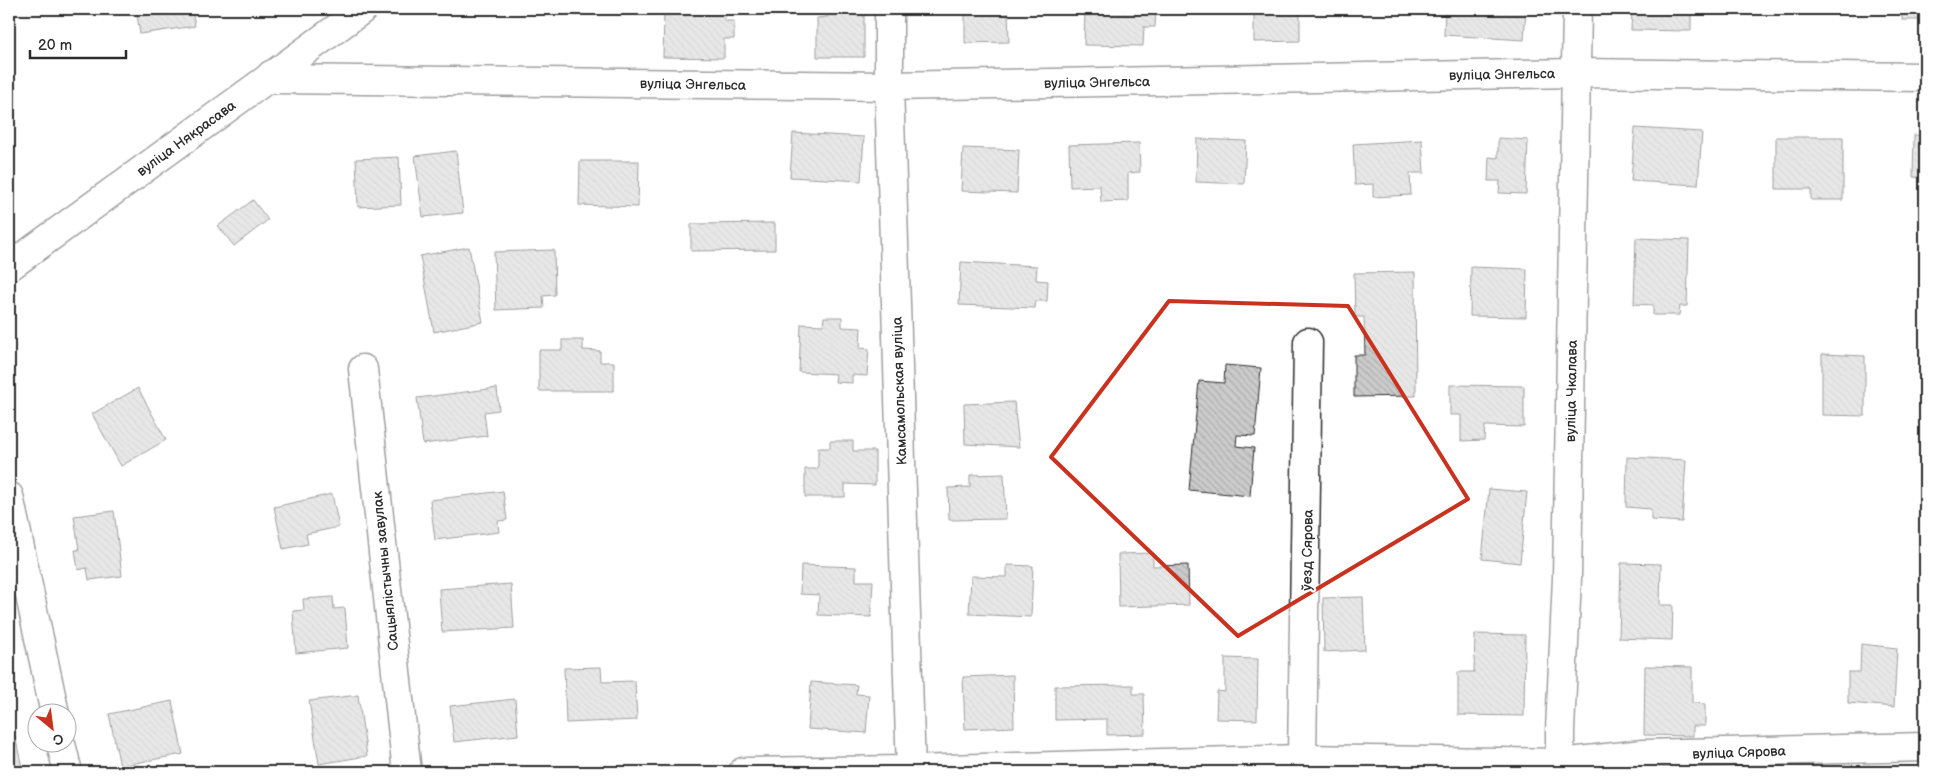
<svg xmlns="http://www.w3.org/2000/svg" width="1934" height="781" font-family="'Balsamiq Sans',sans-serif">
<style>
.building{fill:url(#building-back-hatch);stroke:#2b2b2b}
.lines{fill:none;stroke-linecap:round;stroke-linejoin:round}
.minor-casing{stroke:#2b2b2b;stroke-width:31}
.minor{stroke:#fff;stroke-width:28}
.marked{fill:none;stroke:#c8321e;stroke-width:4;stroke-linejoin:round}
.labels{text-anchor:middle;stroke-width:4.5;stroke-linejoin:round;paint-order:stroke}
.street-label{font-size:14px;fill:#2b2b2b;stroke:#fff}
</style>
<defs>
<pattern id="building-back-hatch" width="6" height="6" patternUnits="userSpaceOnUse" patternTransform="scale(1.25)"><rect width="6" height="6" fill="#cbcbcb"/><path d="M-1 5l2 2M0 0l6 6M5-1l2 2" fill="none" stroke="#aeaeae"/></pattern>
</defs>
<rect width="100%" height="100%" fill="#fff"/>
<filter id="ink" filterUnits="userSpaceOnUse"><feTurbulence type="fractalNoise" baseFrequency=".02" numOctaves="2"/><feDisplacementMap in="SourceGraphic" scale="10" xChannelSelector="R" yChannelSelector="G"/><feConvolveMatrix kernelMatrix="1 2 1 2 8 2 1 2 1" color-interpolation-filters="sRGB"/></filter>
<g filter="url(#ink)">
<!-- building -->
<g class="building">
<polygon points="136,9 192,9 195,26 140,34"/>
<polygon points="664,9 725,9 725,21 734,21 734,39 724,39 724,58 663,57"/>
<polygon points="827,9 864,9 864,57 817,57 817,18 827,17"/>
<polygon points="965,9 1008,9 1009,42 965,43"/>
<polygon points="1085,9 1156,9 1155,27 1144,27 1143,46 1084,45"/>
<polygon points="1265,9 1300,9 1300,41 1254,42 1254,13 1265,13"/>
<polygon points="1445,9 1526,9 1524,40 1444,35"/>
<polygon points="1632,9 1691,9 1691,31 1631,30"/>
<rect x="1902" y="9" width="23" height="11"/>
<polygon points="1635,128 1702,132 1698,185 1631,181"/>
<polygon points="793,133 864,137 861,181 790,177"/>
<polygon points="1914,135 1925,136 1925,178 1913,177"/>
<polygon points="1776,137 1843,137 1843,200 1811,200 1811,189 1776,189"/>
<polygon points="1498,138 1528,140 1526,194 1499,193 1500,181 1488,181 1489,157 1498,158"/>
<polygon points="1197,139 1246,141 1244,184 1196,182"/>
<polygon points="1422,140 1424,173 1410,173 1411,195 1373,197 1373,184 1355,185 1353,144"/>
<polygon points="1139,143 1140,172 1128,173 1128,201 1101,202 1100,186 1070,187 1069,145"/>
<polygon points="963,148 1019,150 1017,193 961,191"/>
<polygon points="456,151 463,213 423,217 415,156"/>
<polygon points="399,157 401,205 358,207 356,159"/>
<polygon points="580,161 639,161 638,207 579,205"/>
<polygon points="253,200 268,220 234,246 218,226"/>
<polygon points="775,223 775,250 691,251 691,224"/>
<polygon points="1636,238 1689,240 1687,306 1680,306 1679,315 1653,315 1653,305 1634,304"/>
<polygon points="469,247 483,322 434,332 420,256"/>
<polygon points="554,250 555,295 543,296 544,308 496,310 494,252"/>
<polygon points="961,262 1037,266 1036,280 1048,281 1047,301 1036,301 1035,308 959,305"/>
<polygon points="1471,267 1527,269 1526,317 1470,316"/>
<polygon points="1415,272 1416,396 1354,397 1354,355 1365,355 1364,317 1355,317 1354,273"/>
<polygon points="824,317 842,317 842,327 861,328 860,348 869,349 867,376 852,375 852,383 835,382 836,374 799,372 801,324 823,325"/>
<polygon points="562,340 583,340 583,350 600,351 600,362 614,362 614,391 539,391 539,350 562,350"/>
<polygon points="1822,354 1865,356 1865,416 1822,415"/>
<polygon points="1225,365 1261,368 1255,436 1237,435 1236,446 1254,448 1250,496 1189,490 1199,381 1224,383"/>
<polygon points="1450,385 1524,386 1524,427 1485,426 1484,440 1461,441 1461,415 1450,415"/>
<polygon points="138,388 166,440 121,466 92,414"/>
<polygon points="497,388 499,410 484,412 487,436 423,444 417,398"/>
<polygon points="1014,402 1019,447 965,444 964,404"/>
<polygon points="830,441 853,441 853,451 875,451 875,485 845,484 845,497 805,497 805,469 818,469 818,448 830,448"/>
<polygon points="1627,457 1686,460 1682,522 1651,520 1651,509 1626,507"/>
<polygon points="1004,474 1006,519 949,520 948,488 970,487 970,475"/>
<polygon points="1489,489 1527,492 1520,563 1482,559"/>
<polygon points="503,491 507,520 498,521 499,532 435,540 430,500"/>
<polygon points="332,494 339,527 306,534 308,544 283,549 274,507"/>
<polygon points="114,511 122,576 89,580 87,568 78,570 75,550 79,550 74,516"/>
<polygon points="1153,553 1153,566 1188,565 1189,605 1119,607 1118,554"/>
<polygon points="1621,563 1661,564 1660,605 1673,605 1672,640 1619,638"/>
<polygon points="801,565 856,567 856,581 873,581 871,617 818,615 819,595 800,594"/>
<polygon points="1007,565 1033,566 1031,617 969,614 971,576 1007,577"/>
<polygon points="511,584 514,628 442,632 439,589"/>
<polygon points="333,597 334,609 345,608 348,648 296,653 293,611 304,610 303,599"/>
<polygon points="1363,597 1365,650 1324,652 1323,598"/>
<polygon points="1475,634 1525,635 1524,716 1458,715 1458,672 1474,672"/>
<polygon points="1861,644 1897,648 1894,707 1848,703 1848,672 1860,672"/>
<polygon points="1225,658 1258,659 1257,720 1216,719 1217,691 1225,692"/>
<polygon points="1645,666 1692,667 1692,703 1705,704 1705,726 1693,726 1693,736 1644,735"/>
<polygon points="601,667 602,682 635,681 637,720 566,723 564,668"/>
<polygon points="1013,675 1014,727 965,729 963,677"/>
<polygon points="811,682 857,685 856,694 869,695 866,733 808,729"/>
<polygon points="1133,685 1133,694 1144,694 1145,734 1107,735 1107,719 1055,720 1055,686"/>
<polygon points="358,695 367,756 319,764 309,701"/>
<polygon points="515,699 518,735 454,742 450,706"/>
<polygon points="172,701 183,754 120,766 109,714"/>
<polygon points="9,708 23,772 9,772"/>
</g>
<g class="lines">
<defs>
<g id="minor">
<polyline points="889,9 889,86 911,772"/>
<polyline points="271,75 275,79 889,86 1577,73 1925,77"/>
<polyline points="9,267 363,9"/>
<polyline points="363,369 407,772"/>
<polyline points="9,496 55,714"/>
<polyline points="61,744 68,772"/>
<polyline points="1302,759 1308,342"/>
<polyline points="743,772 911,770 1302,759 1560,763 1643,754 1925,747"/>
<polyline points="1560,772 1560,730 1567,578 1577,9"/>
</g>
</defs>
<!-- minor casing -->
<use href="#minor" class="minor-casing"/>
<!-- minor -->
<use href="#minor" class="minor"/>
</g>
</g>
<!-- marked area -->
<path d="M0 0H1934V781H0ZM1169 301 1348 306 1468 499 1238 636 1051 457Z" fill="#fff" fill-opacity=".55" fill-rule="evenodd"/>
<path class="marked" d="M1169 301 1348 306 1468 499 1238 636 1051 457Z"/>
<g class="labels">
<!-- street labels -->
<g class="street-label">
<text transform="translate(1502 74) rotate(-1)" y="5">вуліца Энгельса</text>
<text transform="translate(1097 82) rotate(-1)" y="5">вуліца Энгельса</text>
<text transform="translate(693 84) rotate(1)" y="5">вуліца Энгельса</text>
<text transform="translate(186 138) rotate(-36)" y="5">вуліца Някрасава</text>
<text transform="translate(899 391) rotate(-92)" y="5">Камсамольская вуліца</text>
<text transform="translate(1571 391) rotate(-89)" y="5">вуліца Чкалава</text>
<text transform="translate(1307 550) rotate(-89)" y="5">ўезд Сярова</text>
<text transform="translate(385 571) rotate(-96)" y="5">Сацыялістычны завулак</text>
<text transform="translate(1739 752) rotate(-2)" y="5">вуліца Сярова</text>
</g>
</g>
<!-- margin -->
<rect width="1934" height="781" fill="none" stroke="#fff" stroke-width="30"/>
<rect x="15" y="15" width="1904" height="751" fill="none" stroke="#2b2b2b" stroke-width="2" filter="url(#ink)"/>
<!-- north arrow -->
<g transform="translate(52 728) rotate(151)"><circle r="24" fill="#ffffff" stroke="#aaaaaa"/>
<path d="M0-4L9 19L0 12L-9 19Z" fill="#c8321e"/>
<text y="-8" font-size="14" font-weight="bold" text-anchor="middle" fill="#2b2b2b">С</text>
</g>
<!-- scale -->
<path d="M30 50v8h96v-8" fill="none" stroke="#2b2b2b" stroke-width="2.5"/>
<text x="38" y="50" font-size="15" fill="#2b2b2b" stroke="#ffffff" stroke-width="4" paint-order="stroke">20 m</text>
</svg>
